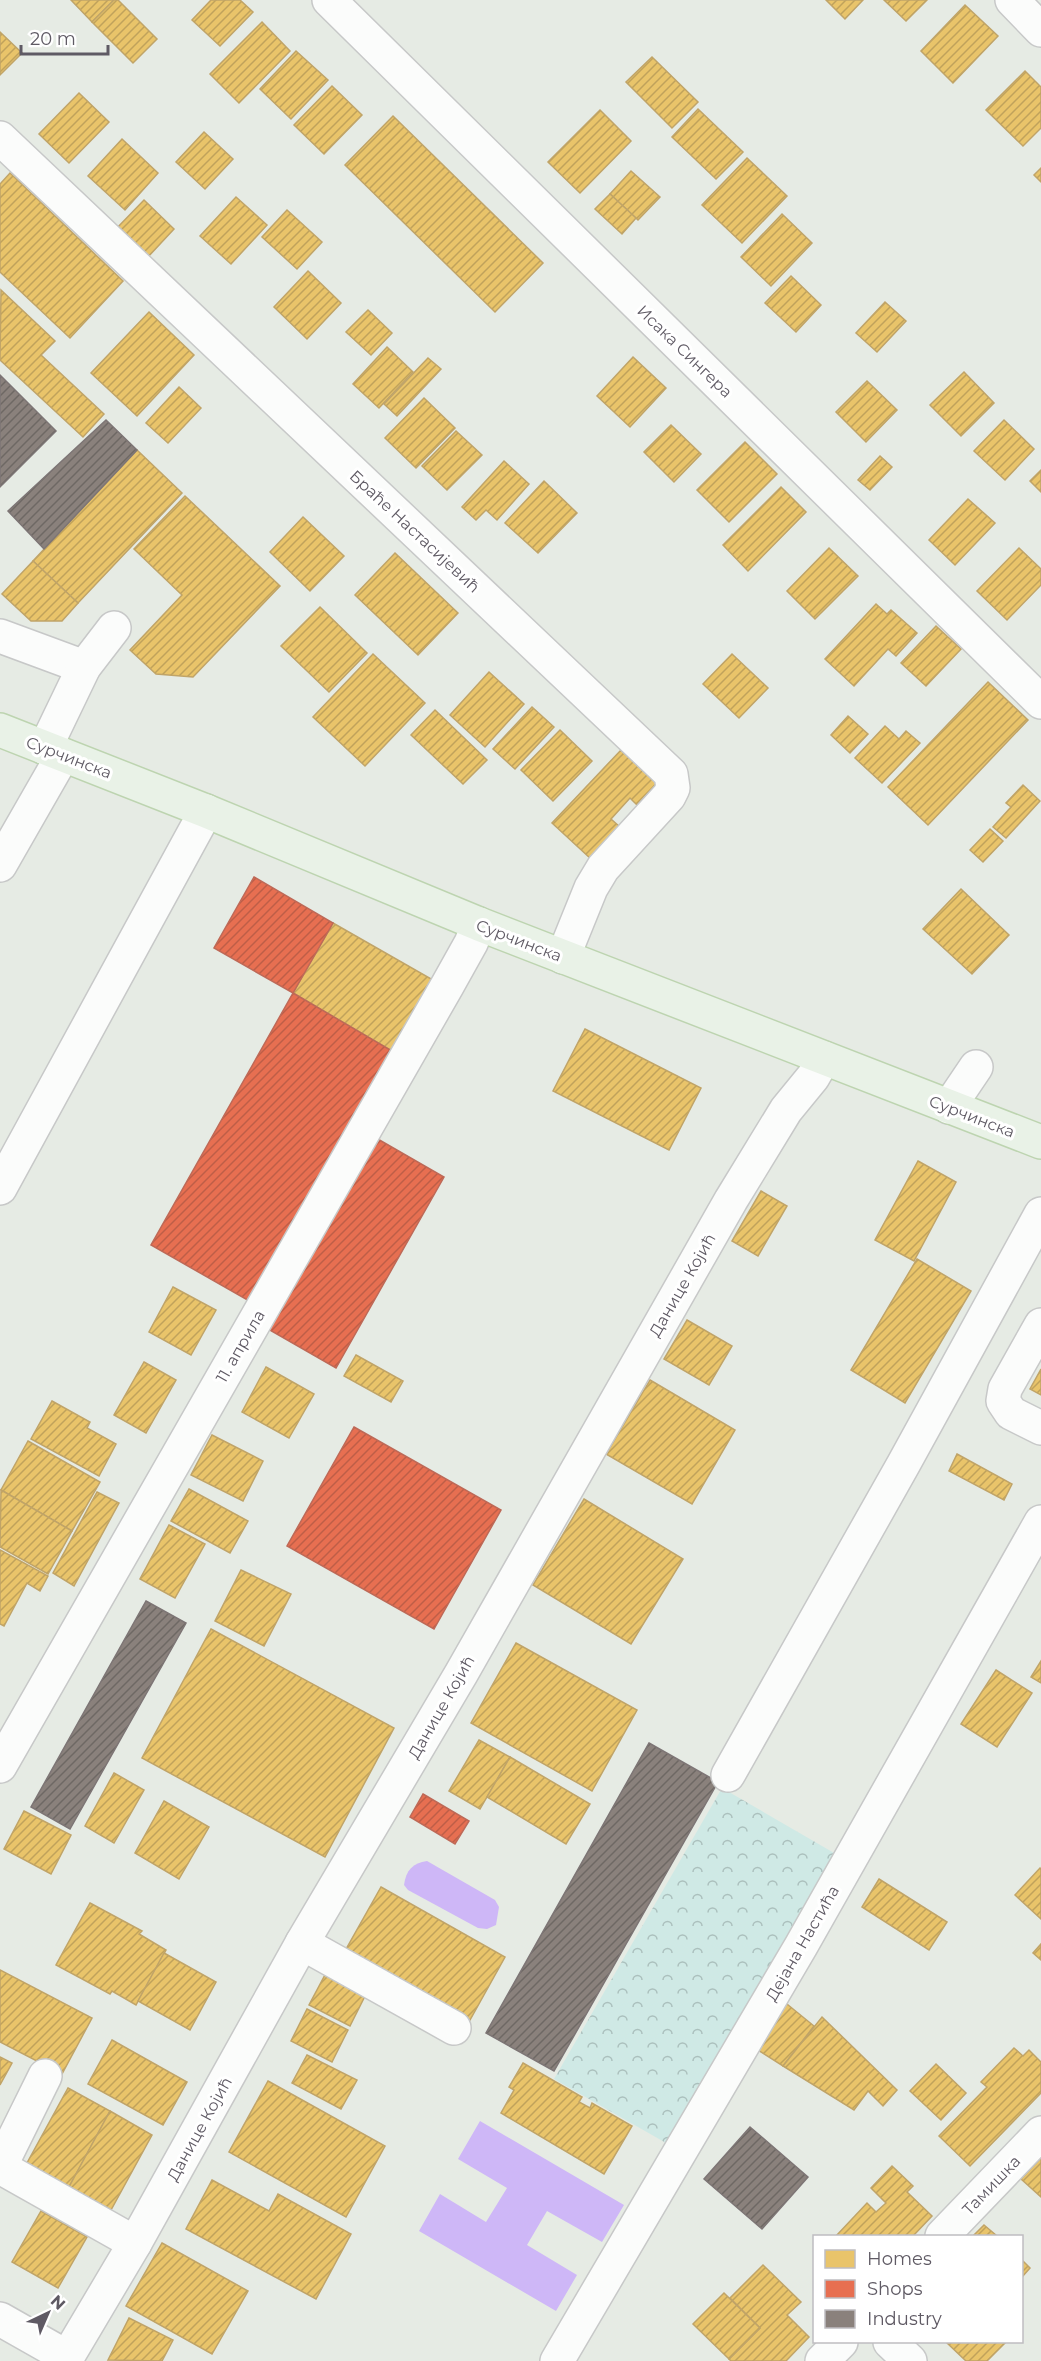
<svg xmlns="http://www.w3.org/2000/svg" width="1041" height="2361" font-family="Montserrat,sans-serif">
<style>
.park{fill:url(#park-crowns)}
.water{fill:#ceb7f7}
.homes{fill:url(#homes-hatch);stroke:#c0a468;stroke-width:1.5}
.shops{fill:url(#shops-hatch);stroke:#be6957;stroke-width:1.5}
.industry{fill:url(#industry-hatch);stroke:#7d7575;stroke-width:1.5}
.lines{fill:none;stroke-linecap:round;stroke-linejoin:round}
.minor-casing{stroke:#c7c8c8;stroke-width:36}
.major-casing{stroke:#bdd4b0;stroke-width:36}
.minor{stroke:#fbfcfb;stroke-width:33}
.major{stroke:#e9f2e7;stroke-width:33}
.labels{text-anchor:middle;stroke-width:6;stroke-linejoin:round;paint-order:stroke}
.street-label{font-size:16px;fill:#5f5a64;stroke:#fff}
</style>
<defs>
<pattern id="park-crowns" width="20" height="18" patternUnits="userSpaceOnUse" patternTransform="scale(1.5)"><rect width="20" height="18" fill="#cfe9e5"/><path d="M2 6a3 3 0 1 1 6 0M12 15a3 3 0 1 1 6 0" fill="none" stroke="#abc0bd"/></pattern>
<pattern id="homes-hatch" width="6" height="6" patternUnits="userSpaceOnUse" patternTransform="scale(1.5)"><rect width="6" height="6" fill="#e9c46a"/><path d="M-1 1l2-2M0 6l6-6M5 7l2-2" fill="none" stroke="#c0a25b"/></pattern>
<pattern id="shops-hatch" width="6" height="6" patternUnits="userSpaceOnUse" patternTransform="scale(1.5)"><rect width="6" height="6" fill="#e76f51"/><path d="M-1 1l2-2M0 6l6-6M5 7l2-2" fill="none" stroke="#be5e47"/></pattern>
<pattern id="industry-hatch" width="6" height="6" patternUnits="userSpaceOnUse" patternTransform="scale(1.5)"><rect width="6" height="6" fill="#8a817c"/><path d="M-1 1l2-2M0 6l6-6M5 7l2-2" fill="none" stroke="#6e6864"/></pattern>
</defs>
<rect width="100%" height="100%" fill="#e6ebe4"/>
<!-- park -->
<polygon class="park" points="722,1788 841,1857 673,2147 554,2079"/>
<!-- water -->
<g class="water">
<path d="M427 1861 495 1900 499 1907 496 1925 487 1929 478 1928 408 1890 404 1885C406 1870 413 1863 427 1861Z"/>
<polygon points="480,2121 624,2205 602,2242 547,2211 527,2245 577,2275 556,2311 419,2231 440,2194 486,2222 507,2188 458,2159"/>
</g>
<!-- homes -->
<g class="homes">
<polygon points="71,0 114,0 92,22"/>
<polygon points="114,0 118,0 157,39 133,63 92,22"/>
<polygon points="211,0 240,0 253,12 220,46 192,20"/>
<polygon points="826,0 863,0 845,19"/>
<polygon points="884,0 927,0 906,21"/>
<polygon points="965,5 998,36 953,83 921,51"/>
<polygon points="262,22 290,51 239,103 210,74"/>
<polygon points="0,32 22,53 0,75"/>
<polygon points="296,51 328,80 291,119 260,89"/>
<polygon points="652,57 698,102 672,128 626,82"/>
<polygon points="1025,71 1041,87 1041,128 1023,146 986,110"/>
<polygon points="332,86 362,115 324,154 294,125"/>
<polygon points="79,93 109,122 69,163 39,134"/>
<polygon points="698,109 743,152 716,179 672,137"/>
<polygon points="600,110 631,141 580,193 548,162"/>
<polygon points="393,116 543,263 495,312 345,165"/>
<polygon points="204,132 233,159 205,189 176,162"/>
<polygon points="122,139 158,173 125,210 88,176"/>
<polygon points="747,158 787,196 742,243 702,205"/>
<polygon points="1041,168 1041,182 1034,175"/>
<polygon points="631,171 660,197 638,220 610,194"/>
<polygon points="10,173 123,281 70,338 0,272 0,184"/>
<polygon points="610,194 636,218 622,234 595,209"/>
<polygon points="236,197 267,225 231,264 200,236"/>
<polygon points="144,200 174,229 147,258 116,229"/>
<polygon points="287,210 322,242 297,269 262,237"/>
<polygon points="782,214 812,243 771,286 741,257"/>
<polygon points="308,271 341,303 307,339 274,307"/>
<polygon points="791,276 821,305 796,332 765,303"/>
<polygon points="1,290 55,341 41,355 104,414 83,437 0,360"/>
<polygon points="885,302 906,321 877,352 856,333"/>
<polygon points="368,310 392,333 371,355 346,332"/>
<polygon points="149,312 194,355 137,416 91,373"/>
<polygon points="387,347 413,372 379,408 353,384"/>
<polygon points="633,357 666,388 630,427 597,396"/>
<polygon points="428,358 441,369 397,416 384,404"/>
<polygon points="964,372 994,403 961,436 930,405"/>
<polygon points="867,381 897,410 866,442 836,412"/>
<polygon points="179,387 201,408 168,443 146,423"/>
<polygon points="424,398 455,428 416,468 385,438"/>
<polygon points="1004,420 1034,449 1005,480 974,451"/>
<polygon points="671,425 701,454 674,482 644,452"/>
<polygon points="456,431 482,455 447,490 422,466"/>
<polygon points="745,442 777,474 729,522 697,490"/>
<polygon points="137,450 182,493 78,603 33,561"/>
<polygon points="880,456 892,467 870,490 858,480"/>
<polygon points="504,461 529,484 497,520 486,510 476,520 462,507"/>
<polygon points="1041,470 1041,492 1030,481"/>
<polygon points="544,481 577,513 538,553 505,523"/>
<polygon points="781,487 806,512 748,571 723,545"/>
<polygon points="185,496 280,586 193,677 156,674 130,650 182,595 134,549"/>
<polygon points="968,499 995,523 955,565 929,540"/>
<polygon points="303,517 344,556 310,591 270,552"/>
<polygon points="829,548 858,576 815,619 787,591"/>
<polygon points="1019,548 1041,569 1041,585 1007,620 977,591"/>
<polygon points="395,553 458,613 418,655 355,595"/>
<polygon points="33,561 78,603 62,621 31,621 2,594"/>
<polygon points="876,604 887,614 891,610 917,633 896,656 888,649 854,686 825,659"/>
<polygon points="320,607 367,653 329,692 281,646"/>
<polygon points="936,626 961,649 926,686 901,663"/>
<polygon points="373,654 425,703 365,766 313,717"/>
<polygon points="732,654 768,688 739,718 703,684"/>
<polygon points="489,672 524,704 485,747 450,715"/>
<polygon points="988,682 1028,720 928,825 888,787"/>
<polygon points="532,707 554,727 515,769 493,749"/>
<polygon points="435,710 487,760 463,784 411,735"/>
<polygon points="848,716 868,734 850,753 831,735"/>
<polygon points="885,726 899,739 906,731 920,743 882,783 855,758"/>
<polygon points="560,730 592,761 553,801 521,770"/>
<polygon points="621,750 657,783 637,805 630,798 611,819 620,827 591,859 552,823"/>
<polygon points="1023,785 1040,801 1006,838 993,827 1011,807 1006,803"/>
<polygon points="990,829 1003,841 983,862 970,850"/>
<polygon points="961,889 1009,935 972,974 923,929"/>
<polygon points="333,923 433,980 392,1051 293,993"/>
<polygon points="585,1029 701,1088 669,1150 553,1091"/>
<polygon points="918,1161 956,1182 914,1261 875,1240"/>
<polygon points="761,1191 787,1206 758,1256 732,1241"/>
<polygon points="917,1259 971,1291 905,1403 851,1370"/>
<polygon points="173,1287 216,1310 191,1355 149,1332"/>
<polygon points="687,1320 732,1346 709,1385 664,1359"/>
<polygon points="356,1355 403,1381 391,1402 344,1376"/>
<polygon points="144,1362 176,1380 146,1433 114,1415"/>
<polygon points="266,1367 314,1394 289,1438 242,1412"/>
<polygon points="1041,1369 1041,1395 1030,1389"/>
<polygon points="650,1380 735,1430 692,1504 606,1454"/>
<polygon points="52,1401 90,1422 87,1428 116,1444 99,1476 31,1439"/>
<polygon points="212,1435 263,1461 243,1501 191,1475"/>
<polygon points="28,1441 100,1482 72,1531 1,1490"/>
<polygon points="957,1454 1012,1484 1004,1500 949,1471"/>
<polygon points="189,1489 248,1521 230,1553 171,1521"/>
<polygon points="1,1490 72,1531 48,1574 0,1547"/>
<polygon points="97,1492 119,1503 74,1586 53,1573"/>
<polygon points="584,1499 683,1559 631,1644 533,1585"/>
<polygon points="169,1525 205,1544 175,1598 140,1579"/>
<polygon points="0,1550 48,1576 40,1591 27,1583 4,1626 0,1624"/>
<polygon points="241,1570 291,1594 264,1646 215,1621"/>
<polygon points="211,1629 394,1728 325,1857 142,1758"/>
<polygon points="516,1643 637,1710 592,1791 471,1723"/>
<polygon points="1041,1661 1041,1683 1031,1677"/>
<polygon points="996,1670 1032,1693 997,1747 961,1724"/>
<polygon points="479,1740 510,1757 480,1809 449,1791"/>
<polygon points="510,1757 590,1804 566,1844 487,1797"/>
<polygon points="114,1773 144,1790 114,1843 85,1826"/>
<polygon points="164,1801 209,1827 179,1879 135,1853"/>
<polygon points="24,1811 71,1835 51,1874 4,1849"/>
<polygon points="1040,1868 1041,1870 1041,1919 1015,1895"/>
<polygon points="879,1879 947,1922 929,1950 862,1907"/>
<polygon points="381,1887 505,1957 470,2020 345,1951"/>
<polygon points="90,1903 142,1931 139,1934 166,1950 136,2005 112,1991 110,1994 56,1965"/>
<polygon points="1041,1944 1041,1960 1033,1953"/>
<polygon points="164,1953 216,1982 190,2030 138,2001"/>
<polygon points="0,1970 92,2018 62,2074 0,2042"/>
<polygon points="326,1973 366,1994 350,2026 309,2005"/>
<polygon points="782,2000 814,2026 783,2066 753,2047"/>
<polygon points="307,2009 348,2030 332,2062 291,2041"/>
<polygon points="822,2017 897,2090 883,2106 868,2091 854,2110 783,2066"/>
<polygon points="112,2040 187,2082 163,2125 88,2084"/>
<polygon points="1014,2048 1023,2056 1029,2050 1041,2062 1041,2093 970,2166 939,2136 987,2087 981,2082"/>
<polygon points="307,2055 357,2080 341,2109 292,2083"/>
<polygon points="0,2057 12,2063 0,2085"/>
<polygon points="523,2063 582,2097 579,2102 590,2108 592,2103 632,2126 604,2174 501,2113 514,2090 509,2087"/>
<polygon points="936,2064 966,2093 941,2120 910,2091"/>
<polygon points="268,2081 385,2146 346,2217 229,2152"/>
<polygon points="68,2088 110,2111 69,2187 27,2163"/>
<polygon points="110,2111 152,2135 111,2210 69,2187"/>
<polygon points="1041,2158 1041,2197 1021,2179"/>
<polygon points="892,2166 913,2186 907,2192 932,2216 913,2236 836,2236 867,2203 876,2212 886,2203 871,2188"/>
<polygon points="212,2180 269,2211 278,2194 351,2234 316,2299 186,2229"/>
<polygon points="41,2211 87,2237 58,2288 12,2262"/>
<polygon points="984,2225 997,2236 973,2236"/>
<polygon points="162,2243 248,2291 212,2354 126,2306"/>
<polygon points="1022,2260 1030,2268 1022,2277"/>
<polygon points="763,2265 801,2302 787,2315 809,2337 786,2361 731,2361 729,2359 760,2328 730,2298"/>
<polygon points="724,2293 760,2328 729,2359 693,2324"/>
<polygon points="129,2318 173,2340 162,2361 108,2360"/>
<polygon points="946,2342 1006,2342 987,2361 966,2361"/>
</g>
<!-- shops -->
<g class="shops">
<polygon points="254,877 333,923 293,993 214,948"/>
<polygon points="293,993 392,1051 251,1302 151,1245"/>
<polygon points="369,1134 444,1177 336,1368 261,1325"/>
<polygon points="354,1427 501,1510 434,1629 287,1546"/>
<polygon points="423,1794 469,1821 455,1844 410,1817"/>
</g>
<!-- industry -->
<g class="industry">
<polygon points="0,375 56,431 0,487"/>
<polygon points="106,420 137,450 44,549 8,511"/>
<polygon points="146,1601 186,1623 70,1829 31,1807"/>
<polygon points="649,1743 718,1782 554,2071 486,2033"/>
<polygon points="750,2127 808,2177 762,2229 704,2179"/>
</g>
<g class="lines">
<defs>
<g id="minor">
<polyline points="329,0 1041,702"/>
<polyline points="1012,0 1041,30"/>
<polyline points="0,138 671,774 673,788 669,796 603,868 591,888 563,957"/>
<polyline points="0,636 84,667"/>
<polyline points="45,748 84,667 114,628"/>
<polyline points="0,865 63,755"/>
<polyline points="949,1107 976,1067"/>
<polyline points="0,1188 206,811"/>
<polyline points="1041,1325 1005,1389 1003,1401 1011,1413 1041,1428"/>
<polyline points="0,1766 447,986 471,943 479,924"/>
<polyline points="728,1775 903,1465 1041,1214"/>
<polyline points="302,1943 454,2028"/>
<polyline points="45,2076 0,2167 135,2243"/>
<polyline points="942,2236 1041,2133"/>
<polyline points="0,2319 67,2357"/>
<polyline points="890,2342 910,2361"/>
<polyline points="65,2361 135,2243 302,1943 461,1674 731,1200 786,1110 813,1077 824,1058"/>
<polyline points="557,2361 801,1946 1041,1522"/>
<polyline points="822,2361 841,2342"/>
</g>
<polyline id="major" points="0,730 206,811 479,924 1041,1142"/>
</defs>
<!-- minor casing -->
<use href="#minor" class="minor-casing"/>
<!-- major casing -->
<use href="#major" class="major-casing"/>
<!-- minor -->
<use href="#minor" class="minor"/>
<!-- major -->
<use href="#major" class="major"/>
</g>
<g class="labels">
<!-- street labels -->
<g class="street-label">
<text transform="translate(685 351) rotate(44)" y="6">Исака Сингера</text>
<text transform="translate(415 531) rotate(43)" y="6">Браће Настасијевић</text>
<text transform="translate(69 757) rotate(21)" y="6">Сурчинска</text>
<text transform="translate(519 940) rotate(21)" y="6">Сурчинска</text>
<text transform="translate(972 1116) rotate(21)" y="6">Сурчинска</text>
<text transform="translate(682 1285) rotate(-60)" y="6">Данице Којић</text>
<text transform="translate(240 1346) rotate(-60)" y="6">11. априла</text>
<text transform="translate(441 1707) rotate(-60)" y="6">Данице Којић</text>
<text transform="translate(802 1943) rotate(-60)" y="6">Дејана Настића</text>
<text transform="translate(199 2129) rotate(-61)" y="6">Данице Којић</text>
<text transform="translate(991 2185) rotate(-46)" y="6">Тамишка</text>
</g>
</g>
<!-- legend -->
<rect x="813" y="2235" width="210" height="108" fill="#ffffff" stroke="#bfbdc1" stroke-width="1.5"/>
<rect x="825" y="2250" width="30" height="18" fill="#e9c46a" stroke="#bfbdc1" stroke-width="1.5"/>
<text x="867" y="2265" font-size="18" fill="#5f5a64">Homes</text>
<rect x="825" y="2280" width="30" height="18" fill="#e76f51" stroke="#bfbdc1" stroke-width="1.5"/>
<text x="867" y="2295" font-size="18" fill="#5f5a64">Shops</text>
<rect x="825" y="2310" width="30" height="18" fill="#8a817c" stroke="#bfbdc1" stroke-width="1.5"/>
<text x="867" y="2325" font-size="18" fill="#5f5a64">Industry</text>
<!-- north arrow -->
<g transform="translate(48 2313) rotate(44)" stroke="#ffffff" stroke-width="4.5" paint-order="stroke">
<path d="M0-4.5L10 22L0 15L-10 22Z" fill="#5f5a64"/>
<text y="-9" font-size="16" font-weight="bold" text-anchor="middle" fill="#5f5a64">N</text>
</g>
<!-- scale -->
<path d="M21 45v9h87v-9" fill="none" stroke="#5f5a64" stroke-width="3"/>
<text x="30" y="45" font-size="18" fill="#5f5a64" stroke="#ffffff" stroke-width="4.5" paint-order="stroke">20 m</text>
</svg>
